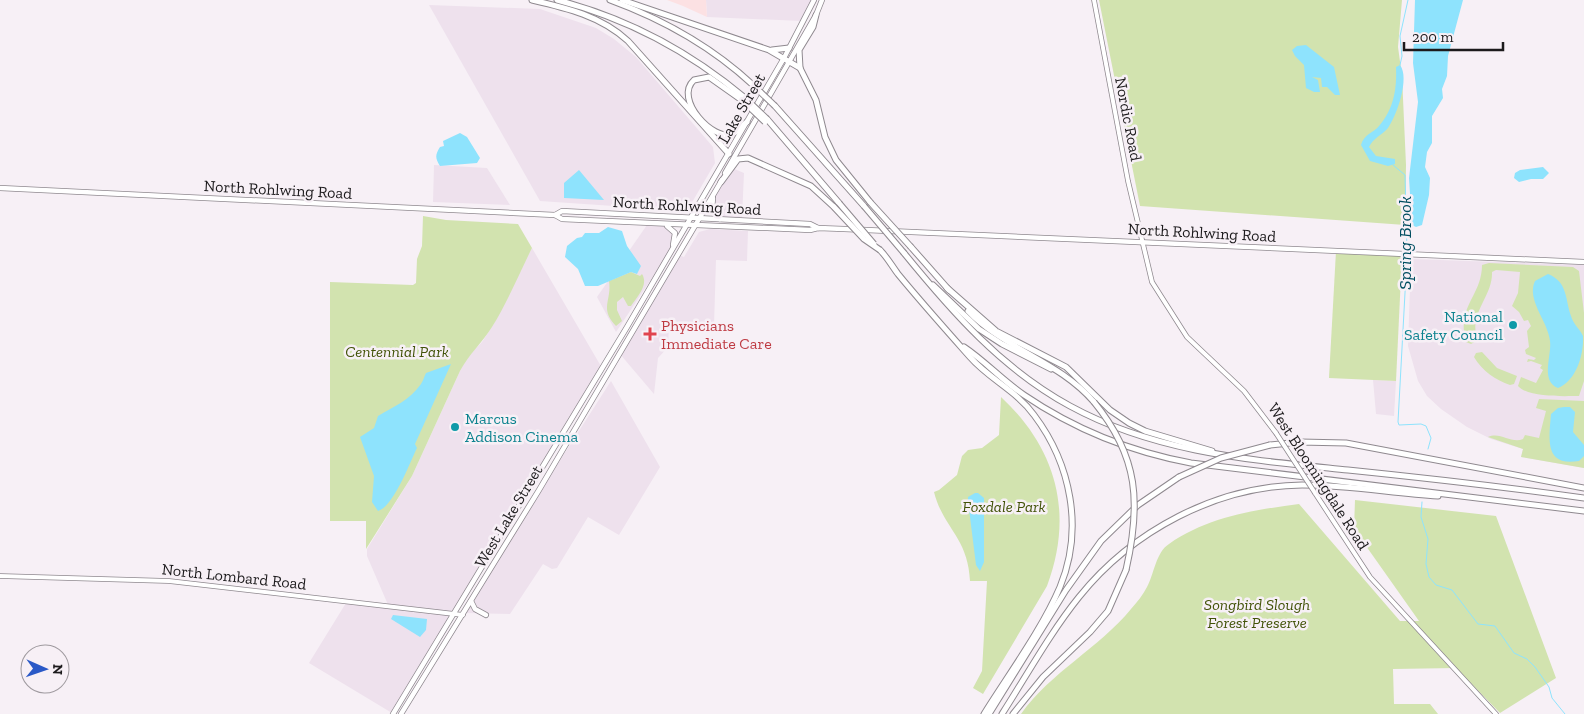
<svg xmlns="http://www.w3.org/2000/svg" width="1584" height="714" font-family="'Zilla Slab',serif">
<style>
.built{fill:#eee1ed}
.education{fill:#fce1e3}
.green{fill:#d2e3af}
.water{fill:#8ee3fd}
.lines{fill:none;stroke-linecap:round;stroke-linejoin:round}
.stream{stroke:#8ee3fd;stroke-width:1}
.secondary-casing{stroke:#8f898f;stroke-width:5.5}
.primary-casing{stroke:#8f898f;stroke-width:6}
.highway-casing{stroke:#8f898f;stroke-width:7}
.secondary{stroke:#fff;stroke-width:4}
.primary{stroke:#fff;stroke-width:4.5}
.highway{stroke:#fff;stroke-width:5}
.secondary-bridge-casing{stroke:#8f898f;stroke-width:5.5;stroke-linecap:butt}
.highway-bridge-casing{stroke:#8f898f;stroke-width:7;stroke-linecap:butt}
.secondary-bridge{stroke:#fff;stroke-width:4}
.highway-bridge{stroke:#fff;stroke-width:5}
.culture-dot{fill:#0f9aa8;stroke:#f7f0f6;stroke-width:2}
.health-dot{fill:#e0444e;stroke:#f7f0f6;stroke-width:2}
.labels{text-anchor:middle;stroke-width:5;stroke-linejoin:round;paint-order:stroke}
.street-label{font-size:16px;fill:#1c1a1c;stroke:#f7f0f6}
.culture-label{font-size:16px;fill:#0d838f;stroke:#f7f0f6;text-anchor:end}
.health-label{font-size:16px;fill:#be3a42;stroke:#f7f0f6;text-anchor:start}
.park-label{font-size:16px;font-style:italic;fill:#425308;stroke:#f7f0f6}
.water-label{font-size:18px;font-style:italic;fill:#004e60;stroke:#f7f0f6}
</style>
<rect width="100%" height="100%" fill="#f7f0f6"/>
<!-- built -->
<g class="built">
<polygon points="706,0 812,0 802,21 707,17"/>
<polygon points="429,5 540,9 596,28 614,39 636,57 713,147 715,163 687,211 540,201"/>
<polygon points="434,165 487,168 510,205 433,202"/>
<polygon points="732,168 744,173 742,218 720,218 713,208 713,203 717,192"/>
<polygon points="647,225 662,225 674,233 672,248 616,332 597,297"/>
<polygon points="710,229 748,231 747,261 716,260 714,326 669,325 668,347 658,358 654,394 620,354 679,255 684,257 699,232"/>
<polygon points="532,248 602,368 392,713 309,663 346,603 389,607 367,556 367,549 412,476 460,371 467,357 482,342 493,325"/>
<polygon points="1411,259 1584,265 1584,468 1521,457 1523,449 1491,439 1467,427 1441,409 1427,396 1418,381 1408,346"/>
<polygon points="1373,380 1396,381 1394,416 1376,414"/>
<polygon points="611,381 660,467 619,535 588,517 557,568 552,569 543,564 510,614 465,613 541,490"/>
</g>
<!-- education -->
<polygon class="education" points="667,0 706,0 707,17 683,6"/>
<!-- green -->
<g class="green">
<polygon points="1099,0 1402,0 1398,47 1402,76 1406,165 1405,225 1140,206"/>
<path d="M423 216 446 220 518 224 532 248C519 274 507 303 492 327 482 343 469 354 460 371L412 476 366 549V521H330V282L413 285 416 283 417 259 422 246Z"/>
<polygon points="1336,251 1402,255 1396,381 1329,378"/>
<path d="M1489 263 1573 267 1579 271 1584 313V381L1579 396C1564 396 1529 398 1518 386L1521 377 1536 383 1543 370 1540 368 1542 365 1531 361 1527 362 1528 359 1534 360 1536 358 1526 354 1525 350 1529 347 1527 331 1531 326 1528 320 1524 321 1519 312 1512 306 1518 293 1520 272 1496 270 1492 272C1493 297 1467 314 1478 340L1471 344 1466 342C1456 306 1482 296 1482 265Z"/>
<path d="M631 272 640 276 642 274C649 285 637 297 631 306H628L623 297 617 302V310L622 321 616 326C599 308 612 301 609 281Z"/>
<path d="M1482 352 1497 368 1517 376 1514 384 1510 385C1496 380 1482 371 1474 357L1476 353Z"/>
<path d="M1001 397C1057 449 1074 514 1047 586L983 694 973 688 982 671 987 581H970C968 537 943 528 934 492L939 490 957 475 962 456 968 450 982 448 999 435Z"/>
<path d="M1539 399 1584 401V468L1521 457 1523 449 1488 437C1500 431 1511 444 1523 439L1525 435 1539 438 1546 411 1536 408Z"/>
<path d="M1355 500 1496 516 1556 678 1500 713 1456 668 1393 669 1394 704H1430L1438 714H1021C1051 672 1099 648 1131 609 1137 602 1143 595 1147 587 1154 574 1156 552 1169 544 1207 517 1254 510 1299 504L1400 621H1419L1354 529Z"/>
</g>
<!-- water -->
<g class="water">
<polygon points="1415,0 1463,0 1448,56 1447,76 1442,89 1443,98 1432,116 1432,143 1427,152 1425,167 1430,178 1429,195 1422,225 1416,227 1412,225 1409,178 1418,102 1413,63"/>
<polygon points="1306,45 1334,67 1340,95 1335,95 1327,87 1322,87 1321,78 1312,77 1318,80 1320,92 1314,92 1306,88 1304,65 1295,56 1292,50 1297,46"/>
<path d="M1400 65C1410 78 1397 115 1388 128 1382 135 1373 138 1369 147L1376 156 1395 159V164L1388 166 1370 161 1361 145C1364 134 1373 133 1379 126 1394 109 1397 88 1396 67Z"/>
<path d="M460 133 467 137 480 158 477 163 440 166C435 158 435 155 440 147L444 146 443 141Z"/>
<polygon points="1543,167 1549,173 1543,179 1531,179 1519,182 1514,178 1515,173 1520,170"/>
<polygon points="579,170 604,200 564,198 564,183"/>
<polygon points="608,227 622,231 627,246 641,266 637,274 631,272 598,286 585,286 578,269 565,257 567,246 577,238 582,237 585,233 599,233"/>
<path d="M1548 274C1568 282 1565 299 1571 316 1573 324 1580 329 1583 336 1584 355 1576 381 1558 388 1540 381 1552 355 1550 341 1548 321 1526 300 1535 281Z"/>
<path d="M451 364 415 444 417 448C409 464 394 506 378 511L372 502 374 476 360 437 374 428 378 416C394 406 409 401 421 384 423 381 424 377 426 373Z"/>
<path d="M1564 407H1570L1575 412 1573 432 1584 445V456L1579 461C1544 467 1549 439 1551 414L1558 408Z"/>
<polygon points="975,493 978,493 984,498 984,562 980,571 976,565 968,501 968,497"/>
<polygon points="393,615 427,619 426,630 420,637 391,619"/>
</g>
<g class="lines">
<!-- stream -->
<g class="stream">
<polyline points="1400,65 1402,56 1400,36 1408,0"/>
<polyline points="1393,165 1405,175 1407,252"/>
<polyline points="1407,256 1398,422 1399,425 1421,424 1426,426 1431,438 1428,449"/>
<polyline points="1422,502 1421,517 1428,539 1426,564 1429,577 1436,585 1452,590 1478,624 1495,626 1514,653 1527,659 1535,667 1549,687 1552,698 1565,714"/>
</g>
<defs>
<g id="secondary">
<polyline points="1094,0 1128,181 1152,282 1187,337 1244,391 1276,433"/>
<polyline points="1315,493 1370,577 1496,714"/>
<polyline points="0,576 169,581 463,615"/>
</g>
<g id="primary">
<polyline points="725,173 816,15 822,0"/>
<polyline points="0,188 555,215 562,219 810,230 818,228 844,229 1584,262"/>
<polyline points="713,198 712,209 720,219"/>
<polyline points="555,215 562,211 810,224 818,228"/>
<polyline points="667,226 675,233 673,245"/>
<polyline points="471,601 475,609 486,615"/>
<polyline points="393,714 627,327 784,58 814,0"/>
<polyline points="401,714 539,490 722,180"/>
</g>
<g id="highway">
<path d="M532 0C567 8 601 16 628 41L729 154"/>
<path d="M557 0C627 18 689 51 745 98"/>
<path d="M610 0C662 19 712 47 753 85"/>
<polyline points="622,0 769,50 800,68"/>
<polyline points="816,15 813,27 799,50 800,68 816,100 825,137 836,160 870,202"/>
<polyline points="772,50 789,48"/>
<path d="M743 101 709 77 694 80C673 99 714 142 732 134 738 132 742 125 747 122"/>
<polyline points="775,106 864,206"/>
<polyline points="767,119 839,203"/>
<polyline points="721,182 738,159 748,158 811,186 834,207"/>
<polyline points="911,247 949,290"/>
<path d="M880 250C887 257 892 266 898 274 921 302 946 330 970 357 989 379 1017 391 1034 415 1071 464 1084 529 1060 587 1042 629 1009 674 984 714"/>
<path d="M904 253C952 312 1002 369 1070 406 1156 453 1252 460 1348 470 1426 478 1505 487 1584 498"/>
<polyline points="933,285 979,329 1002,344 1051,369"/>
<polyline points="947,288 996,331 1066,367 1110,410 1129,423 1145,431 1212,451"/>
<path d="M968 311C1004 349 1059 361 1094 402"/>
<path d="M964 347C985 361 1003 381 1024 395 1074 429 1132 452 1191 463L1584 511"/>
<polyline points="1270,445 1300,442 1346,443 1584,488"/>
<polyline points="989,714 1066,590 1101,541 1138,505 1179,477"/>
<path d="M1002 714C1027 675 1050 633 1079 597 1132 531 1216 486 1302 485 1347 485 1392 493 1438 496"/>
<polyline points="1013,714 1043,677 1090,632 1108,611 1126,570"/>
</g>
</defs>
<!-- secondary casing -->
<use href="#secondary" class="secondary-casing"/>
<!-- primary casing -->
<use href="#primary" class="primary-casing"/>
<!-- highway casing -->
<use href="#highway" class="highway-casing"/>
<!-- secondary -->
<use href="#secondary" class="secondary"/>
<!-- primary -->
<use href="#primary" class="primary"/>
<!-- highway -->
<use href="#highway" class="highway"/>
<defs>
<polyline id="secondary-bridge" points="1276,433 1315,493"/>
<g id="highway-bridge">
<polyline points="753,85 775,106"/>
<polyline points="745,98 767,119"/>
<polyline points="743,101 765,122"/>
<polyline points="870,202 911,247"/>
<polyline points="839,203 874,244"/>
<polyline points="864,206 904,253"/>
<polyline points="834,207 864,239 880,250"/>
<path d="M1094 402C1139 457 1141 504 1126 570"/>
<polyline points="1179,477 1221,458 1270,445"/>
</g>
</defs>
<!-- secondary-bridge casing -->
<use href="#secondary-bridge" class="secondary-bridge-casing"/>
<!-- highway-bridge casing -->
<use href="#highway-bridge" class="highway-bridge-casing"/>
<!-- secondary-bridge -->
<use href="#secondary-bridge" class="secondary-bridge"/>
<!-- highway-bridge -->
<use href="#highway-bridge" class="highway-bridge"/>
</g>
<!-- markers -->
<g class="culture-dot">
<circle cx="1513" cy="325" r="5"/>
<circle cx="455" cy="427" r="5"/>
</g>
<path class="health-dot" d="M647.5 326.5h5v5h5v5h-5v5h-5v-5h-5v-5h5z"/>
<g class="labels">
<!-- street labels -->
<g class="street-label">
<text transform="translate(741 108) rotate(-60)" y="6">Lake Street</text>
<text transform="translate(1129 119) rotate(79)" y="6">Nordic Road</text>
<text transform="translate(278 189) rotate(3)" y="6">North Rohlwing Road</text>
<text transform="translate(687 205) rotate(3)" y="6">North Rohlwing Road</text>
<text transform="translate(1202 232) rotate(3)" y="6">North Rohlwing Road</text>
<text transform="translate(1319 476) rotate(57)" y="6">West Bloomingdale Road</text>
<text transform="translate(508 516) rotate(-59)" y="6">West Lake Street</text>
<text transform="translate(234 576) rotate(6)" y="6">North Lombard Road</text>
</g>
<!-- culture labels -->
<g class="culture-label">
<text x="1503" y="322">National<tspan x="1503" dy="18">Safety Council</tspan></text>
<text x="465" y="424" text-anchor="start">Marcus<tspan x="465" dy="18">Addison Cinema</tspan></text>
</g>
<!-- health labels -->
<g class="health-label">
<text x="661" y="331">Physicians<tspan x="661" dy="18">Immediate Care</tspan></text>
</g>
<!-- park labels -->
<g class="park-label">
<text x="397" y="357">Centennial Park</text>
<text x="1004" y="512">Foxdale Park</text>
<text x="1257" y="610">Songbird Slough<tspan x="1257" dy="18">Forest Preserve</tspan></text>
</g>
<!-- water labels -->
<g class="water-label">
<text transform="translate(1405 243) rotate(-90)" y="6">Spring Brook</text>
</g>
</g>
<!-- north arrow -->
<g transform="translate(45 669) rotate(92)"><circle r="24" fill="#f7f0f6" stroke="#9f9a9f"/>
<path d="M0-4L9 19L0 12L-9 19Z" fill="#2a59c7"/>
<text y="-8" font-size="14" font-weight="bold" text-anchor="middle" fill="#1c1a1c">N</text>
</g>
<!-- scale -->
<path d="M1404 42v8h99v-8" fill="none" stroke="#1c1a1c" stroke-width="2.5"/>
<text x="1412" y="42" font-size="15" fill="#1c1a1c" stroke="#f7f0f6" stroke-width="4" paint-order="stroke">200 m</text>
</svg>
